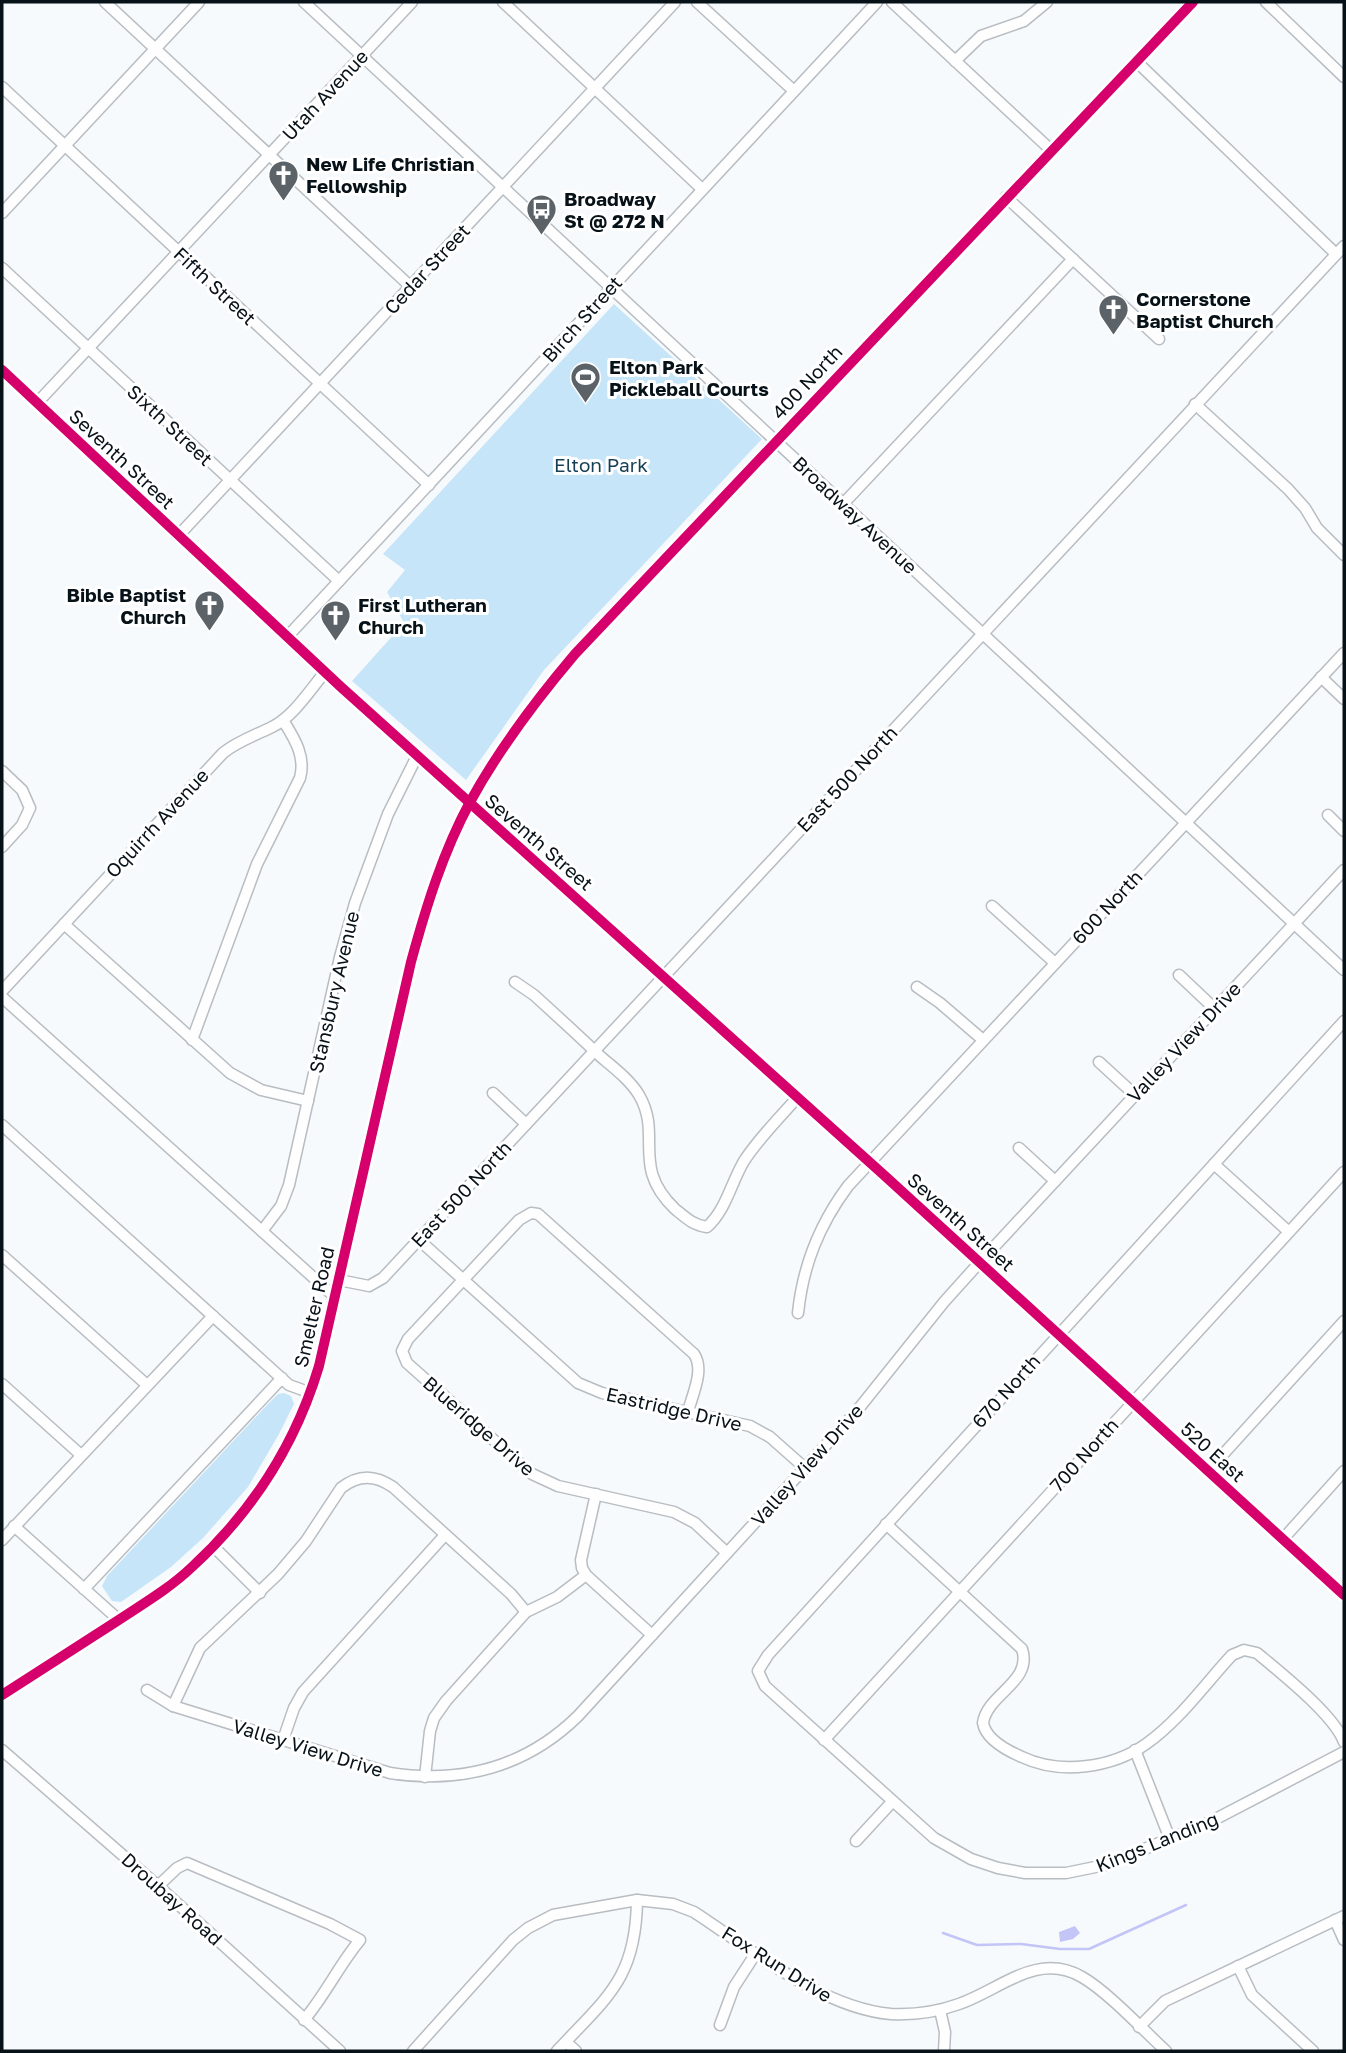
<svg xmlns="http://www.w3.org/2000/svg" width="1346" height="2053" font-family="'Golos Text',sans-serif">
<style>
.green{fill:#c6e5f8}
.water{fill:#c2c5f5}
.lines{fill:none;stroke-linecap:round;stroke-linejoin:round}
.stream{stroke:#c2c5f5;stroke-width:2.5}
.minor-casing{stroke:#b7bdc2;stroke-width:13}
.minor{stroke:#fefeff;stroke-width:10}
.cycleway-casing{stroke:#fff;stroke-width:15}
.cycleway{stroke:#d6006c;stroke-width:10}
.labels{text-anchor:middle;stroke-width:6;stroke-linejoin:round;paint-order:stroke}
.street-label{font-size:19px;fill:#071118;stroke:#fff}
.poi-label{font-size:19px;font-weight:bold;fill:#071118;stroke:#fff;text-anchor:start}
.park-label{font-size:19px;fill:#153f55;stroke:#fff}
</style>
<rect width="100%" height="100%" fill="#f7fafd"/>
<!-- green -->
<g class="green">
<polygon points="614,304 762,439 544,670 466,780 352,681 404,623 387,592 405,570 383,554"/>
<polygon points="284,1393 291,1396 294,1404 279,1434 248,1487 203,1538 171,1567 121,1602 112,1601 102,1586 107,1576 268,1404 278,1394"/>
</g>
<!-- water -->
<polygon class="water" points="1075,1926 1080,1933 1073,1939 1060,1942 1059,1932"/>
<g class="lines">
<!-- stream -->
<polyline class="stream" points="943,1933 977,1945 1021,1944 1060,1949 1089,1949 1186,1905"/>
<defs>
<g id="minor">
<polyline points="105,2 410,286"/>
<polyline points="304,2 1344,970"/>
<polyline points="503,2 702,189"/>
<polyline points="697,2 794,91"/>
<polyline points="892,2 1052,151"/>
<polyline points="1266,2 1344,77"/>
<polyline points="955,61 981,36 1024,21 1047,2"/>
<polyline points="1137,62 1336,254"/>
<polyline points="2,87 429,485"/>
<polyline points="1006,197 1159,339"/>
<polyline points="2,213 199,2"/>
<polyline points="2,268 339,581"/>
<polyline points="2,370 341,687 885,1176 1344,1595"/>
<polyline points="37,403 412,2"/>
<polyline points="1195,404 1288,489 1305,508 1317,528 1344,555"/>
<polyline points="843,504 1073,259"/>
<polyline points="178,536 675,2"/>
<polyline points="287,637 877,2"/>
<polyline points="1321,677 1344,699"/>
<polyline points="2,771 22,790 30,808 22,825 2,847"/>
<polyline points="1328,815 1344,831"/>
<polyline points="992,906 1055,963"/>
<polyline points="64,924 230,1073 261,1090 308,1101"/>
<polyline points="1179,975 1215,1009"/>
<path d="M515 982 534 995C556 1015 579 1036 601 1057 614 1068 630 1080 639 1095 663 1136 630 1166 675 1209 686 1218 693 1225 707 1227 726 1210 731 1183 744 1161 759 1138 779 1118 797 1098"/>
<polyline points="917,987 940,1003 983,1040"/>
<path d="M2 991 223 753C238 741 254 736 272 727 293 717 310 690 325 672"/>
<polyline points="2,997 335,1297"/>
<polyline points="1344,1021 768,1655 758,1671 765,1686 934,1838 971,1859 998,1868 1025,1873 1066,1873 1105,1865 1206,1824 1344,1752"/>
<path d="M192 1040 257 864 300 778C306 756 294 738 283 720"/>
<polyline points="1099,1062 1135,1095"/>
<polyline points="493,1093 526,1124"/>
<polyline points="2,1125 289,1385 311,1393"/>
<polyline points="1019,1148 1055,1181"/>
<polyline points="1214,1164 1289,1232"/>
<polyline points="262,1231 281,1206 289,1185 340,957 355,903 388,814 417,756"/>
<polyline points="418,1239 578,1383 602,1393 750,1426 770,1437 805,1468"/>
<polyline points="2,1255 147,1385"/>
<polyline points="339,1280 369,1286 383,1278 1344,246"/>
<path d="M798 1313C803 1265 819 1225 848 1186L1344 653"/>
<polyline points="2,1384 81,1455"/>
<path d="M688 1412C692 1395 705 1370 694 1354L538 1214 531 1213 519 1220 408 1339 402 1351 407 1363 532 1474 558 1486 674 1512 695 1523 727 1553"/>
<polyline points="1208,1471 1344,1321"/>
<polyline points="596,1494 581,1560 582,1568 586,1575 652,1635"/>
<path d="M886 1524 1022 1649C1033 1682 987 1694 983 1723 986 1740 1008 1751 1022 1757 1060 1775 1112 1768 1146 1744 1179 1721 1205 1684 1232 1655L1244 1650 1257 1653C1281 1673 1334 1715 1344 1742"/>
<polyline points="14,1526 119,1620"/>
<polyline points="1283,1539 1344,1471"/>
<polyline points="2,1540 213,1316"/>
<polyline points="213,1546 260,1593"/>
<polyline points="84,1589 282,1378"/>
<path d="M147 1690 173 1706 390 1773C461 1784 526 1767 578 1716L856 1412 944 1302 980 1262 1344 870"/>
<path d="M2 1695C39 1671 77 1647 114 1623 141 1605 169 1589 192 1567 253 1511 295 1446 319 1366L411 962C426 907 443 852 470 802 499 749 536 700 575 654L1193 2"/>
<path d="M173 1706 200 1648 278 1574 306 1541 341 1488C359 1474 375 1475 393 1487L511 1594 526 1612"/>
<polyline points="283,1740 294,1708 303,1692 445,1535"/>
<polyline points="824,1740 1344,1172"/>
<polyline points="2,1750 158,1886 340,2051"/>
<polyline points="1135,1750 1170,1839"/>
<polyline points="425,1777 430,1731 434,1718 446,1701 526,1612 557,1597 586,1575"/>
<polyline points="856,1841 892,1802"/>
<path d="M158 1886 177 1868 187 1863 330 1924 360 1940C339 1965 326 1994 304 2020"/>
<polyline points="1335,1920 1344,1940"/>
<polyline points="1238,1966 1252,1995 1313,2051"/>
<polyline points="940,2010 945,2032 944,2051"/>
<polyline points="720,2025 734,1987 756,1953"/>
<polyline points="1139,2027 1165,2001 1344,1916"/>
<polyline points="566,2042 576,2051"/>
<path d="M413 2051 513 1940 528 1928 553 1915 637 1900 673 1904 694 1912C752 1950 822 2008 891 2014 914 2015 937 2012 959 2004 1000 1990 1037 1951 1082 1977 1108 1992 1143 2030 1166 2051"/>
<path d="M557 2051C607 1997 636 1979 637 1900"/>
</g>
</defs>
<!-- minor casing -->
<use href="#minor" class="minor-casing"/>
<!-- minor -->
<use href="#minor" class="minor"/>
<defs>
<g id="cycleway">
<polyline points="2,370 341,687 885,1176 1344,1595"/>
<path d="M2 1695C39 1671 77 1647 114 1623 141 1605 169 1589 192 1567 253 1511 295 1446 319 1366L411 962C426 907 443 852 470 802 499 749 536 700 575 654L1193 2"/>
</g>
</defs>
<!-- cycleway casing -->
<use href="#cycleway" class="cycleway-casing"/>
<!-- cycleway -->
<use href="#cycleway" class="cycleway"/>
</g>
<!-- icons -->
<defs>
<symbol id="church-pin" viewBox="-11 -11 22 30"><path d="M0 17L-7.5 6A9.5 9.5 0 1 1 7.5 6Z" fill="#5b6368" stroke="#fff"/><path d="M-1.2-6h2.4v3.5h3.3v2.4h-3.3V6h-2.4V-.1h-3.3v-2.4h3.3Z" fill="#fff"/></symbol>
<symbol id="bus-pin" viewBox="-11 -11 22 30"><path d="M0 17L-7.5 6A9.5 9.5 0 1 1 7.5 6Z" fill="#5b6368" stroke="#fff"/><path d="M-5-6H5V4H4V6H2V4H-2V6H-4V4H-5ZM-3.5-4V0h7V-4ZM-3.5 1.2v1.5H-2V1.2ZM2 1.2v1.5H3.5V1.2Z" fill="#fff"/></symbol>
<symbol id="stadium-pin" viewBox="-11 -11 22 30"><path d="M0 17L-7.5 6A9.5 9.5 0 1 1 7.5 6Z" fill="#5b6368" stroke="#fff"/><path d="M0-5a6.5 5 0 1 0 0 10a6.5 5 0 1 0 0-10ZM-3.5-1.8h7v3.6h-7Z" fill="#fff"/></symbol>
</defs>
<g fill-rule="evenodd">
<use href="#church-pin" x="266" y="158" width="35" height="47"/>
<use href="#bus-pin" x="524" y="192" width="35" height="47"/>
<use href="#church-pin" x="1096" y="292" width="35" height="47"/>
<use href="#stadium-pin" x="568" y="360" width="35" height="47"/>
<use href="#church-pin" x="192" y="588" width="35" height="47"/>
<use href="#church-pin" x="318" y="598" width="35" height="47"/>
</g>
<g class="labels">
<!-- street labels -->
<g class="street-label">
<text transform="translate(325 95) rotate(-47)" y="7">Utah Avenue</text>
<text transform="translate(427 269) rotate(-47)" y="7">Cedar Street</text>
<text transform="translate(215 286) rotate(43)" y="7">Fifth Street</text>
<text transform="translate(582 319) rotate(-48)" y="7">Birch Street</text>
<text transform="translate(807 382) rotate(-47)" y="7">400 North</text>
<text transform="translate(170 425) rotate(43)" y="7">Sixth Street</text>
<text transform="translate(122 459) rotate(43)" y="7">Seventh Street</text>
<text transform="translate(855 515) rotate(43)" y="7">Broadway Avenue</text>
<text transform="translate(847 779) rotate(-47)" y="7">East 500 North</text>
<text transform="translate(157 823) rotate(-47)" y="7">Oquirrh Avenue</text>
<text transform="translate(539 842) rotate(41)" y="7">Seventh Street</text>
<text transform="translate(1107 907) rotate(-47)" y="7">600 North</text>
<text transform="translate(334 992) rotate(-77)" y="7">Stansbury Avenue</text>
<text transform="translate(1184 1042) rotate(-47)" y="7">Valley View Drive</text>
<text transform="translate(461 1194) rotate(-47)" y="7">East 500 North</text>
<text transform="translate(961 1222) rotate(42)" y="7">Seventh Street</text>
<text transform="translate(314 1307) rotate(-77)" y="7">Smelter Road</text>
<text transform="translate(1006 1391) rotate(-48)" y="7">670 North</text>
<text transform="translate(674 1409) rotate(13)" y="7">Eastridge Drive</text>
<text transform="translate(479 1426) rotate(41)" y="7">Blueridge Drive</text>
<text transform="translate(1213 1452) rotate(42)" y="7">520 East</text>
<text transform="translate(1084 1455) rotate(-48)" y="7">700 North</text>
<text transform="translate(807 1465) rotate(-48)" y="7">Valley View Drive</text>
<text transform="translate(308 1748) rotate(17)" y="7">Valley View Drive</text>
<text transform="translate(1157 1842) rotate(-22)" y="7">Kings Landing</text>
<text transform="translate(172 1899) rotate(42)" y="7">Droubay Road</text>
<text transform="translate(777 1964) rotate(32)" y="7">Fox Run Drive</text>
</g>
<!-- poi labels -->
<g class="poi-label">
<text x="306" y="171">New Life Christian<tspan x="306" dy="22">Fellowship</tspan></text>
<text x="564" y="206">Broadway<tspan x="564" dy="22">St @ 272 N</tspan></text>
<text x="1136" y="306">Cornerstone<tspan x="1136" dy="22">Baptist Church</tspan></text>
<text x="609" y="374">Elton Park<tspan x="609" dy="22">Pickleball Courts</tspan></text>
<text x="186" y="602" text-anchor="end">Bible Baptist<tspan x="186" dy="22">Church</tspan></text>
<text x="358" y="612">First Lutheran<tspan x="358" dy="22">Church</tspan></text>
</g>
<!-- park labels -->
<g class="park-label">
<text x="601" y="472">Elton Park</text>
</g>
</g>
<!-- border -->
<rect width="1346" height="2053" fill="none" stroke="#071118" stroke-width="7"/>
</svg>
